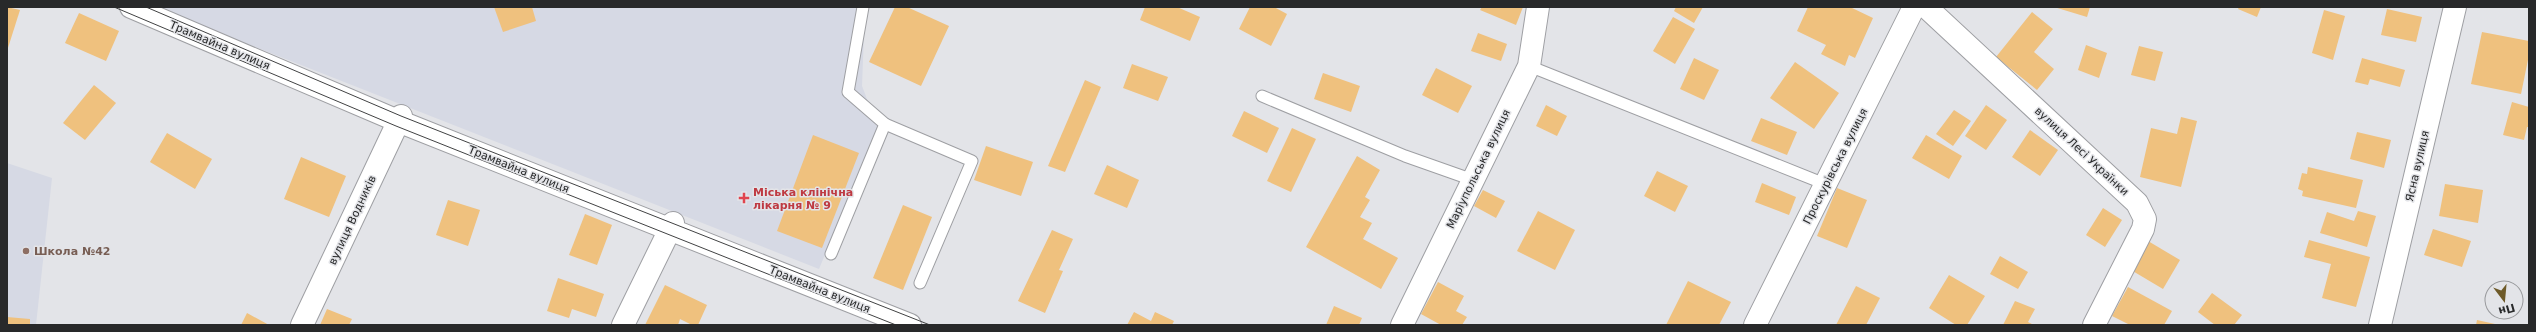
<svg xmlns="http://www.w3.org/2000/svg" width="2536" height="332" font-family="'DejaVu Sans',sans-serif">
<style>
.built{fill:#d6d9e4}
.building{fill:#efc17e}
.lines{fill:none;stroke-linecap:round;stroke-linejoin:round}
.lane-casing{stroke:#9e9fa3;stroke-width:13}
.street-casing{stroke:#9e9fa3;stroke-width:24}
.lane{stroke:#fff;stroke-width:11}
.street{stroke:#fff;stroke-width:22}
.tram{stroke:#414243;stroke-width:1}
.health-dot{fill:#e0444e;stroke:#e3e4e8;stroke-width:1.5}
.education-dot{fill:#8d6e63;stroke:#e3e4e8;stroke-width:1.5}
.labels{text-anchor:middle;stroke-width:3;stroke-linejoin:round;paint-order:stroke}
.street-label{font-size:11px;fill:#28292a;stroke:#e3e4e8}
.health-label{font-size:11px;font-weight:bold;fill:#be3a42;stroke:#e3e4e8;text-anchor:start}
.education-label{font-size:11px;font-weight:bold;fill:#785e54;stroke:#e3e4e8;text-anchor:start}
</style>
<rect width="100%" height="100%" fill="#e3e4e8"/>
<!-- built -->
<g class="built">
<polygon points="154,7 865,7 862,86 878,128 819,269"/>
<polygon points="7,163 52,178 36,325 7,325"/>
</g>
<!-- building -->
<g class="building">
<polygon points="7,7 20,10 7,51"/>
<polygon points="494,7 532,7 536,21 503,32"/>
<polygon points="895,7 907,7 949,26 921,86 869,62"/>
<polygon points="1145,7 1177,7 1200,17 1190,41 1140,20"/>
<polygon points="1250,7 1274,7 1287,14 1271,46 1239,29"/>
<polygon points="1482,7 1523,7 1516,25 1480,10"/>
<polygon points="1676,7 1703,7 1694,23 1674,11"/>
<polygon points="1808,7 1850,7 1873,18 1855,58 1849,55 1845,66 1821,54 1826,45 1797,31"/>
<polygon points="2054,7 2090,7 2087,17"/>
<polygon points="2239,7 2261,7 2257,17 2238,9"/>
<polygon points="2387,9 2422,17 2416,42 2381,35"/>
<polygon points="2324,10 2345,16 2333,60 2312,53"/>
<polygon points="2032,12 2053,29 2034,52 2054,69 2037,90 1996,57"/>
<polygon points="79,13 119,31 106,61 65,43"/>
<polygon points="1673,17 1695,29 1675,64 1653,51"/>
<polygon points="2482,32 2529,41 2529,55 2521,94 2471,84"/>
<polygon points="1478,33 1507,44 1501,61 1471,51"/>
<polygon points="2086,45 2107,53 2099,78 2078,70"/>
<polygon points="2139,46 2163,52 2155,81 2131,75"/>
<polygon points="1694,58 1719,70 1704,100 1680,89"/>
<polygon points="2362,58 2405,70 2400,87 2370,79 2368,85 2355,82"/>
<polygon points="1795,62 1839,93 1814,129 1770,98"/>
<polygon points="1132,64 1168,77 1158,101 1123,88"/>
<polygon points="1436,68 1472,86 1458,113 1422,95"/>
<polygon points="1323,73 1360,86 1351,112 1314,99"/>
<polygon points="1085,80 1101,87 1065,172 1048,166"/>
<polygon points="94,85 116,103 85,140 63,123"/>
<polygon points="2512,102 2529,107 2529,127 2527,127 2524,140 2503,135"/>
<polygon points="1546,105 1567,116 1557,136 1536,126"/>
<polygon points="1986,105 2007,120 1986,150 1965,136"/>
<polygon points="1954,110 1971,121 1953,146 1936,134"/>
<polygon points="1244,111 1279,128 1267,153 1232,136"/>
<polygon points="2181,117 2197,121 2181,187 2140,177 2151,128 2177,134"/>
<polygon points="1761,118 1797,132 1787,155 1751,141"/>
<polygon points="1292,128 1316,139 1291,192 1267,181"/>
<polygon points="2030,130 2058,150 2040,176 2012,157"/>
<polygon points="2357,132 2391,140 2384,168 2350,159"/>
<polygon points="167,133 212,159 195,189 150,162"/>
<polygon points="813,135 859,153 822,248 777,231"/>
<polygon points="1926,135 1962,156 1949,179 1912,158"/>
<polygon points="986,146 1033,162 1021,196 974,180"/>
<polygon points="1357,156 1380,170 1365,197 1370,200 1360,217 1372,223 1363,239 1398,258 1381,289 1306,247"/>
<polygon points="301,157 346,176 329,217 284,199"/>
<polygon points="1107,165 1139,180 1127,208 1094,194"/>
<polygon points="2308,167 2363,180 2356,208 2302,196 2303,191 2298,189 2302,173 2307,174"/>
<polygon points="1657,171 1688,186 1675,212 1644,196"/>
<polygon points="1762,183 1796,197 1789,215 1755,202"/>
<polygon points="2445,184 2483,190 2478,223 2439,216"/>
<polygon points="1837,188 1867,200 1847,248 1817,236"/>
<polygon points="1483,190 1505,201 1496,218 1474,206"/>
<polygon points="448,200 480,210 468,246 436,235"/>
<polygon points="903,205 932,217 903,290 873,278"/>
<polygon points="2103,208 2122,220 2105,247 2086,235"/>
<polygon points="1538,211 1575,230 1555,270 1517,251"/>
<polygon points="2358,211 2376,216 2367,247 2320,233 2327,212 2354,221"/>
<polygon points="585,214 612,225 597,265 569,255"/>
<polygon points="2433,229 2471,241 2462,267 2424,255"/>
<polygon points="1052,230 1073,239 1059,270 1063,271 1045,313 1018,301"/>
<polygon points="2309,240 2370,257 2356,307 2322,298 2331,264 2304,257"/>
<polygon points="2148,241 2180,260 2163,289 2131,270"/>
<polygon points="2000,256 2028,272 2018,289 1990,274"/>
<polygon points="1949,275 1985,296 1967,325 1956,325 1929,308"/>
<polygon points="558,278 604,294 596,317 572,309 569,318 547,311"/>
<polygon points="1688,281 1731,302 1719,325 1666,325"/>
<polygon points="1438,282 1464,296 1456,311 1467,317 1462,325 1441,325 1421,314"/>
<polygon points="665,285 707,305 698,325 692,325 680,319 678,325 645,325"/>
<polygon points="1856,286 1880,298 1866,325 1836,325"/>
<polygon points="2128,287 2172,311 2164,325 2130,325 2112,316"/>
<polygon points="2212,293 2242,315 2234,325 2215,325 2198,312"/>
<polygon points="2015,301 2035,309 2028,322 2034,325 2003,325"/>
<polygon points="1334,306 1362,318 1359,325 1326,325"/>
<polygon points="327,309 352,319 349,325 320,325"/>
<polygon points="1134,312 1151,321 1155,312 1174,321 1172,325 1127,325"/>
<polygon points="247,313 269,325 241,325"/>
<polygon points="7,317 30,319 30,325 7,325"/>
<polygon points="2477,320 2495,324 2495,325 2476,325"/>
</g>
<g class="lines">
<defs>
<g id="lane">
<polyline points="1529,66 1825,184"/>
<polyline points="1262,96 1405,156 1473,180"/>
<polyline points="885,124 972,161 920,283"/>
<polyline points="831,254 885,124 848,92 863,7"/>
</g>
<g id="street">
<polyline points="131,7 398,121 910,325"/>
<polyline points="1926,7 2137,203 2145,219 2143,229 2094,325"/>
<polyline points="302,325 401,116"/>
<polyline points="623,325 673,223"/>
<polyline points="1402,325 1529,66 1538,7"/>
<polyline points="1755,325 1914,7"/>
<polyline points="2380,325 2455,7"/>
</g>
</defs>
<!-- lane casing -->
<use href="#lane" class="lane-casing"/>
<!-- street casing -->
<use href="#street" class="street-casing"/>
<!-- lane -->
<use href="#lane" class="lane"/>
<!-- street -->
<use href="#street" class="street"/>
<!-- tram -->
<g class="tram">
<polyline points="114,7 396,126 896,325"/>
<polyline points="146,7 401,116 930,325"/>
</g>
</g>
<!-- markers -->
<path class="health-dot" d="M742 192h4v4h4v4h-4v4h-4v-4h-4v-4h4z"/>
<circle class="education-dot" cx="26" cy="251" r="4"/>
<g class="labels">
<!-- street labels -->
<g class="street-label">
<text transform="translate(220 45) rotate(23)" y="4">Трамвайна вулиця</text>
<text transform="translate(2082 151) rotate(43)" y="4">вулиця Лесі Українки</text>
<text transform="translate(1835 166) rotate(-63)" y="4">Проскурівська вулиця</text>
<text transform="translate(2417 166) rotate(-77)" y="4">Ясна вулиця</text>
<text transform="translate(519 169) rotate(22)" y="4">Трамвайна вулиця</text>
<text transform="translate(1478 169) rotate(-64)" y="4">Маріупольська вулиця</text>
<text transform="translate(352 220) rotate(-65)" y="4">вулиця Водників</text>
<text transform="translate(820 289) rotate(22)" y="4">Трамвайна вулиця</text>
</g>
<!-- health labels -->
<g class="health-label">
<text x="753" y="196">Міська клінічна<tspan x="753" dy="13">лікарня № 9</tspan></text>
</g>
<!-- education labels -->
<g class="education-label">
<text x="34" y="255">Школа №42</text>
</g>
</g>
<!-- border -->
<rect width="2536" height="332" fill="none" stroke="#28292a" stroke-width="16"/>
<!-- north arrow -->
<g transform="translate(2504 300) rotate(164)"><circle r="19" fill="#e3e4e8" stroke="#98999c"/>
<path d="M0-3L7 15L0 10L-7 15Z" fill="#6e5a29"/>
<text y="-6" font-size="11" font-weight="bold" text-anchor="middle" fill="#28292a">Пн</text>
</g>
</svg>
